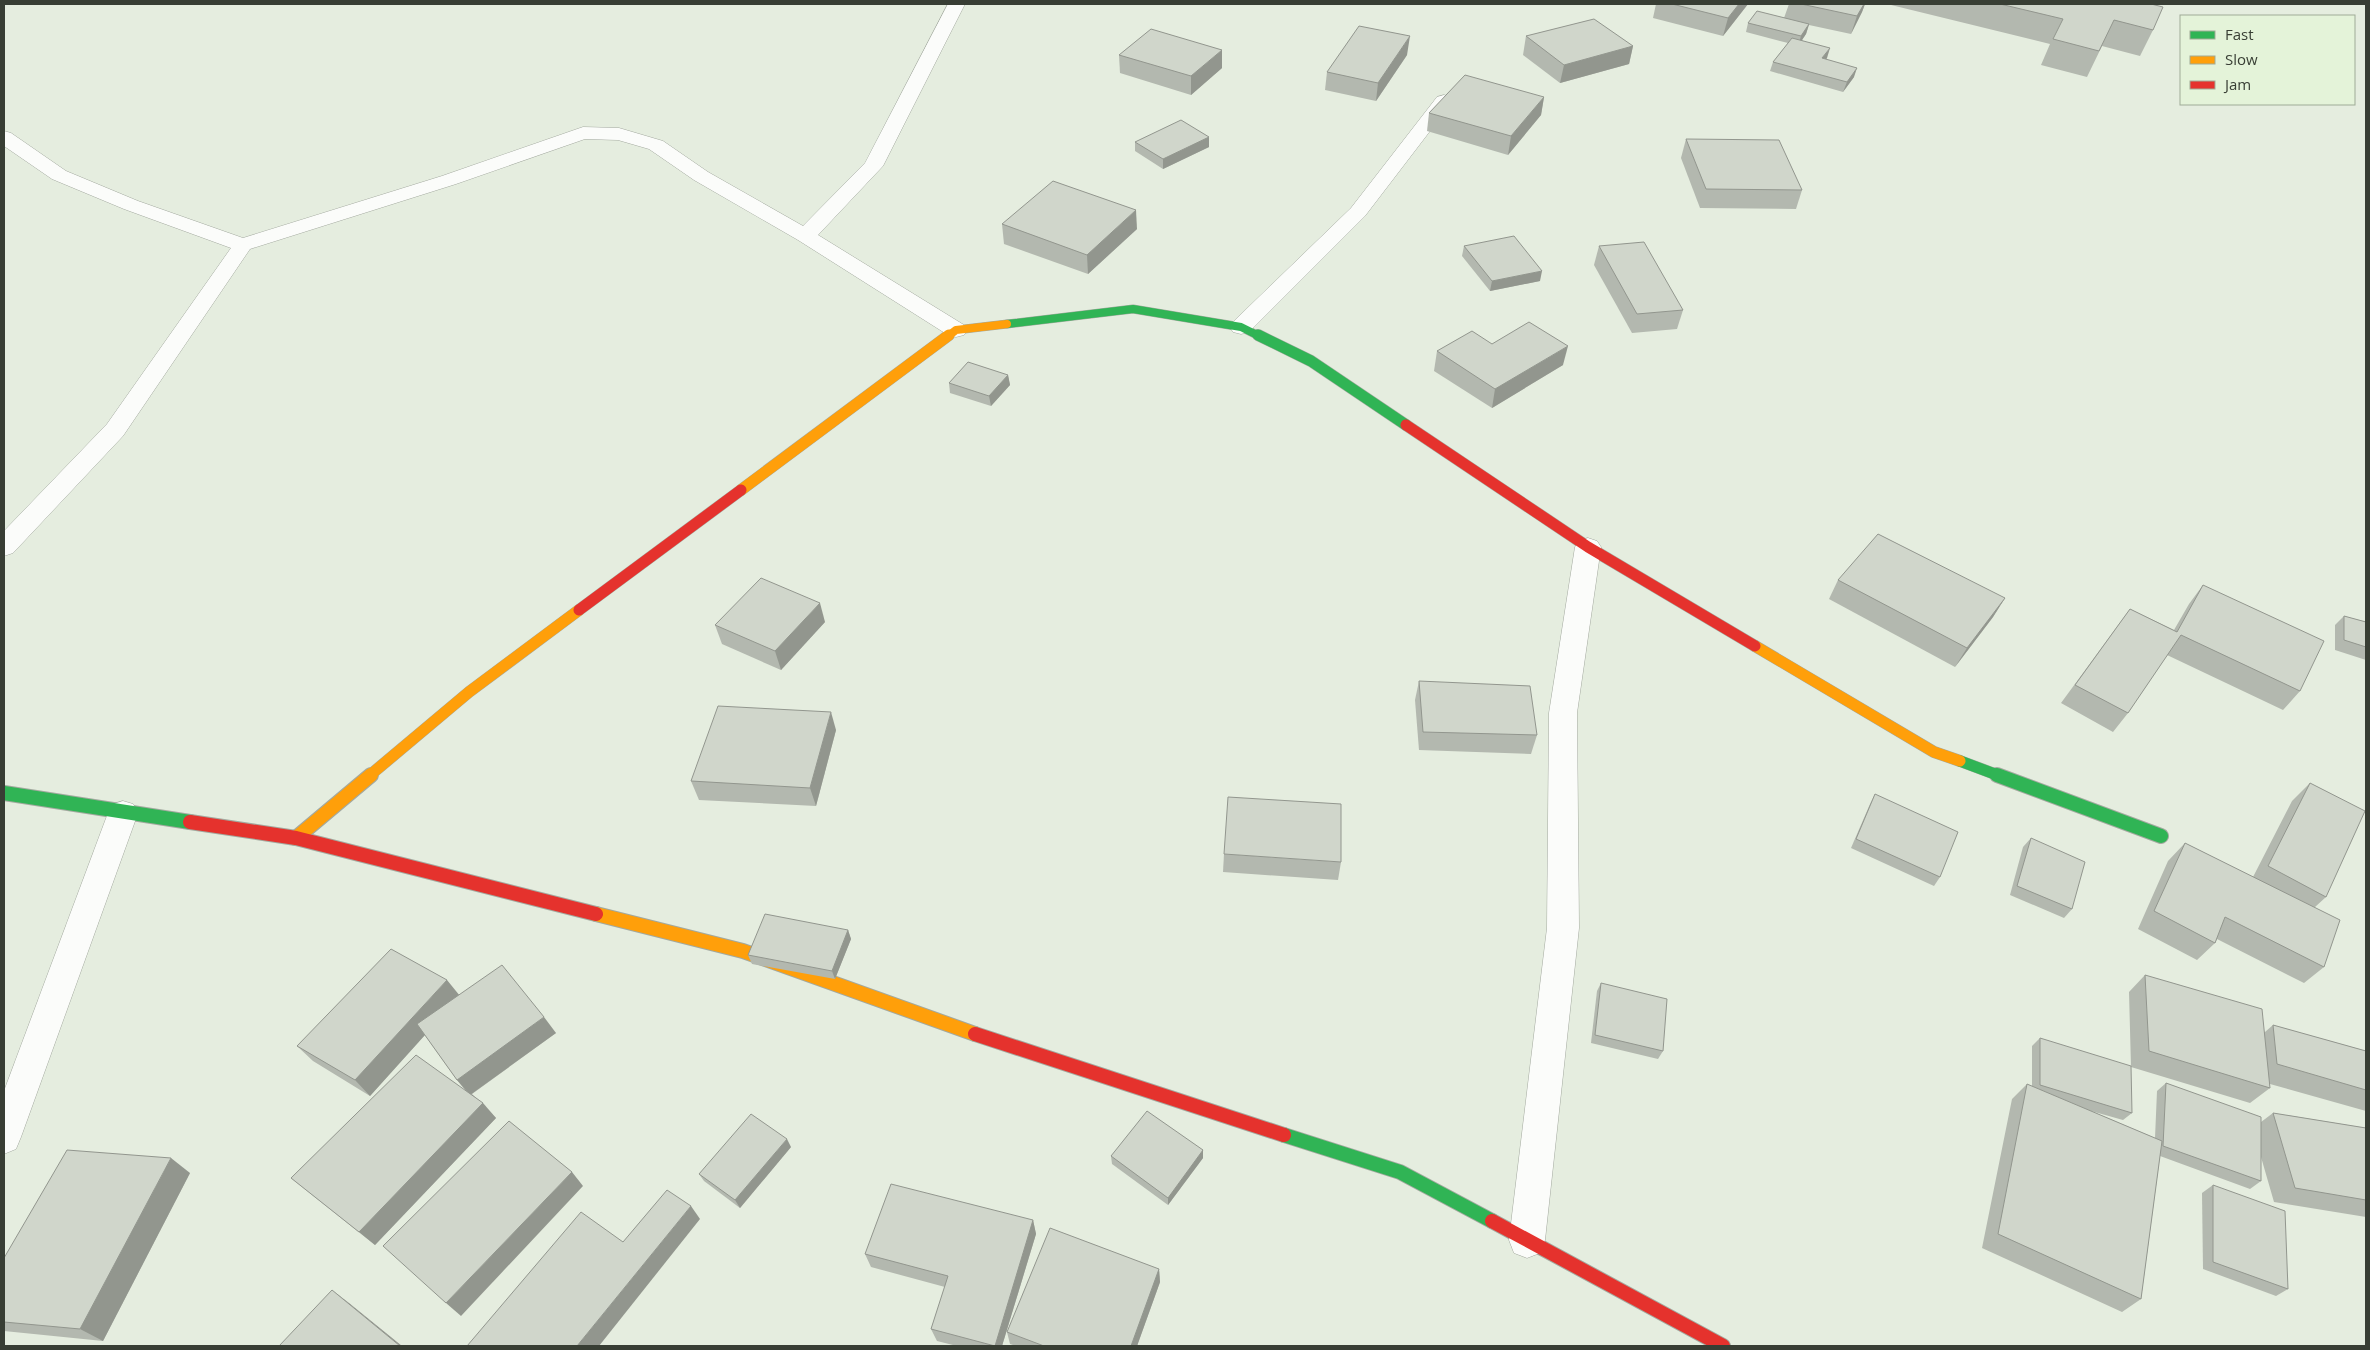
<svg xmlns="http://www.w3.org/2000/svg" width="2370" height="1350" font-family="'Open Sans',sans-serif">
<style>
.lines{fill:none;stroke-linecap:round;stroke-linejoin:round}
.street-casing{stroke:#a3a99f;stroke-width:1}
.fast-far2-casing{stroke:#a3a99f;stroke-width:9}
.fast-far1-casing{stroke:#a3a99f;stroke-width:12}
.fast-casing{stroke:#a3a99f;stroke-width:16}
.slow-far2-casing{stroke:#a3a99f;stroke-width:9}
.slow-far1-casing{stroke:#a3a99f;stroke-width:12}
.slow-casing{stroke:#a3a99f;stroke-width:16}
.jam-far1-casing{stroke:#a3a99f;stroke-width:12}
.jam-casing{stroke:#a3a99f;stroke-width:16}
.street{fill:#fbfcfa;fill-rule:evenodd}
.fast-far2{stroke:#30b455;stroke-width:8}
.fast-far1{stroke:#30b455;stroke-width:11}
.fast{stroke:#30b455;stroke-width:14}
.slow-far2{stroke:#ff9f0a;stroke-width:8}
.slow-far1{stroke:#ff9f0a;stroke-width:11}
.slow{stroke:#ff9f0a;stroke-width:14}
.jam-far1{stroke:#e5322d;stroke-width:11}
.jam{stroke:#e5322d;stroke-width:14}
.wall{fill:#b3b8af}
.shaded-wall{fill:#92968e}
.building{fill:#d0d6cb;stroke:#92968e}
</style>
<rect width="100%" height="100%" fill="#e5eddf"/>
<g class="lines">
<defs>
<g id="street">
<polygon points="948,4 965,4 883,166 818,235 964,325 967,330 964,335 956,337 948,335 798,240 694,180 649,149 618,140 585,139 456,184 250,249 123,436 13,553 4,556 4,531 107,424 231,248 124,209 52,179 4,146 4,131 11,133 66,171 138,201 243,238 442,176 583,127 619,128 663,141 708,172 803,226 865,163"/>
<polygon points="1444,95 1451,97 1453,101 1365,216 1249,332 1241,334 1233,332 1230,327 1233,322 1351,208 1437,97"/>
<polygon points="1588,538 1597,541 1601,547 1577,713 1579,928 1545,1240 1540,1253 1527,1258 1514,1253 1509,1240 1547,928 1549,713 1575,547 1579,541"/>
<polygon points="123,801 133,804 138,813 21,1137 16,1149 4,1154 4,1091 108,813 113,804"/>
</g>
<polyline id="fast-far2" points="1007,324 1133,309 1241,327 1261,337"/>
<g id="fast-far1">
<polyline points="1258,335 1311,361 1406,425"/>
<polyline points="1960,761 2000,776"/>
</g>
<g id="fast">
<polyline points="1997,775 2161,836"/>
<polyline points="4,793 190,822"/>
<polyline points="1284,1135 1400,1172 1492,1221"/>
</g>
<polyline id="slow-far2" points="947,337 956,330 1007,324"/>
<g id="slow-far1">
<polyline points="741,490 949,335"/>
<polyline points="1755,646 1934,752 1960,761"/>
<polyline points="369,776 469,692 579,610"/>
</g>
<g id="slow">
<polyline points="296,838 371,775"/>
<polyline points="596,914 743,951 975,1034"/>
</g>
<g id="jam-far1">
<polyline points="1406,425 1588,547 1755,646"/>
<polyline points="579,610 741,490"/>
</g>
<g id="jam">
<polyline points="190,822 296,838 596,914"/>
<polyline points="975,1034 1284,1135"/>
<polyline points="1492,1221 1723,1346"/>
</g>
</defs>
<!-- street casing -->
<use href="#street" class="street-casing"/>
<!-- fast-far2 casing -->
<use href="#fast-far2" class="fast-far2-casing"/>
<!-- fast-far1 casing -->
<use href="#fast-far1" class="fast-far1-casing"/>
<!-- fast casing -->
<use href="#fast" class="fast-casing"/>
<!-- slow-far2 casing -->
<use href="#slow-far2" class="slow-far2-casing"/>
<!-- slow-far1 casing -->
<use href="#slow-far1" class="slow-far1-casing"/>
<!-- slow casing -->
<use href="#slow" class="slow-casing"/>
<!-- jam-far1 casing -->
<use href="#jam-far1" class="jam-far1-casing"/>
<!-- jam casing -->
<use href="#jam" class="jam-casing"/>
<!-- street -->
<use href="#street" class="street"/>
<!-- fast-far2 -->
<use href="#fast-far2" class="fast-far2"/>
<!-- fast-far1 -->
<use href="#fast-far1" class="fast-far1"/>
<!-- fast -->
<use href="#fast" class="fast"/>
<!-- slow-far2 -->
<use href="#slow-far2" class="slow-far2"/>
<!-- slow-far1 -->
<use href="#slow-far1" class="slow-far1"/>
<!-- slow -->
<use href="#slow" class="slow"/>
<!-- jam-far1 -->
<use href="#jam-far1" class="jam-far1"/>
<!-- jam -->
<use href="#jam" class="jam"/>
</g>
<!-- wall -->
<g class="wall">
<polygon points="1656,4 1748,4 1723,36 1653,18"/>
<polygon points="1789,4 1865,4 1862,12 1851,34 1809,25 1806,34 1802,40 1827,58 1826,59 1854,77 1843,92 1770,71 1773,62 1788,43 1746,32 1748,23 1784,18"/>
<polygon points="1887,4 2154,4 2153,30 2140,56 2102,46 2087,77 2041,65 2050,44"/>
<polygon points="1526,36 1633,46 1629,64 1560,83 1523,55"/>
<polygon points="1119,55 1222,68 1191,95 1120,73"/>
<polygon points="1407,55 1376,101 1325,90 1327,72"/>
<polygon points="1544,97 1541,115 1508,155 1427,131 1429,113"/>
<polygon points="1209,137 1209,147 1163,169 1135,151 1135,142"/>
<polygon points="1686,139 1802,190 1796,209 1700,208 1681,158"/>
<polygon points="1002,224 1137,229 1088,274 1004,244"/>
<polygon points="1464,246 1540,281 1490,291 1462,256"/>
<polygon points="1599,246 1683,310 1677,329 1632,333 1594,265"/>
<polygon points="1437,351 1563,365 1492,408 1434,371"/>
<polygon points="1008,375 1010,385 991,406 950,393 949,383"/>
<polygon points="1838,580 2005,598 1993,617 1955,667 1829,599"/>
<polygon points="2203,585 2300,691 2283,710 2167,655 2128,713 2113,732 2061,703 2130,609 2174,630 2189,604"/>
<polygon points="2344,616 2366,622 2366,660 2335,650 2335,625"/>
<polygon points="825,622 781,670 722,644 715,625"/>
<polygon points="1419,681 1537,735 1531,754 1419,750 1415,700"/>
<polygon points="836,730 816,806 699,800 691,781"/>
<polygon points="2310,783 2326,897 2315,907 2324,967 2304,983 2217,939 2215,943 2197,960 2138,929 2168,861 2185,843 2253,877 2292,801"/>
<polygon points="1875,794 1940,877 1934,886 1851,848 1870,804"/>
<polygon points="2031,838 2072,909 2064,918 2010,895 2023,847"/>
<polygon points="1224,854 1341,862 1338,880 1223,872"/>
<polygon points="848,930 851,939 835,979 752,964 748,955"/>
<polygon points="2145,975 2265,1032 2273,1025 2366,1051 2366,1111 2270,1084 2270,1088 2250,1103 2131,1067 2129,992"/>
<polygon points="1601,983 1663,1051 1658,1059 1591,1043 1597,991"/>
<polygon points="459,995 556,1033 472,1094 496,1118 375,1245 291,1178 465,1090 457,1080 425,1035 370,1096 313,1061 297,1046"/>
<polygon points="2040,1038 2132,1113 2123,1120 2091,1111 2155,1138 2157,1091 2166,1083 2261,1122 2273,1113 2366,1128 2366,1217 2274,1202 2261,1157 2261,1181 2250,1189 2160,1156 2141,1299 2122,1312 1982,1248 2012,1099 2027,1084 2032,1086 2032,1046"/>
<polygon points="791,1147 740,1208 704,1181 699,1174"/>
<polygon points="1203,1150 1203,1158 1168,1205 1112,1164 1111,1156"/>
<polygon points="190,1173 103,1341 4,1331 4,1258"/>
<polygon points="2213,1185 2288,1289 2276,1296 2203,1269 2202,1193"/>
<polygon points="1033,1220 1036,1234 1002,1346 957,1346 937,1341 931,1329 945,1287 871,1267 865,1254"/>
<polygon points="1159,1269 1160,1282 1137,1346 1016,1346 1010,1344 1007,1332"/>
</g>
<!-- shaded-wall -->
<g class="shaded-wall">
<polygon points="1739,4 1748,4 1723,36 1728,18"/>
<polygon points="1864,4 1865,4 1862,12 1851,34 1857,16"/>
<polygon points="1809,24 1806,34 1798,46 1801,36"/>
<polygon points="1410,36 1407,55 1376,101 1378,83"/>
<polygon points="1633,46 1629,64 1560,83 1564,65"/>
<polygon points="1830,48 1827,58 1819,68 1822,58"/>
<polygon points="1222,50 1222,68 1191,95 1191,76"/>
<polygon points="1857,68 1854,77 1843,92 1847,82"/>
<polygon points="1544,97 1541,115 1508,155 1511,136"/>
<polygon points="1209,137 1209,147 1163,169 1163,159"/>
<polygon points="1136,210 1137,229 1088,274 1087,255"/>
<polygon points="1542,271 1540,281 1490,291 1492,281"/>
<polygon points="1568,346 1563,365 1492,408 1495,389"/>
<polygon points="1008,375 1010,385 991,406 989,396"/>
<polygon points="2005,598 1993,617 1955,667 1967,648"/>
<polygon points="820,603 825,622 781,670 775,651"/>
<polygon points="831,712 836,730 816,806 810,788"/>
<polygon points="848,930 851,939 835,979 832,971"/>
<polygon points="447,980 460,996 370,1096 355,1080"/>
<polygon points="544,1017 556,1033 470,1095 457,1080"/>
<polygon points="483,1103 496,1118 375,1245 359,1232"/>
<polygon points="787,1139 791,1147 740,1208 735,1200"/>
<polygon points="1203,1150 1203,1158 1168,1205 1168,1198"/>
<polygon points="171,1158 190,1173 103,1341 80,1329"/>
<polygon points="572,1172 583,1186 461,1316 446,1303"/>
<polygon points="691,1206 700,1219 599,1346 577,1346"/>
<polygon points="1033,1220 1036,1234 1002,1346 995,1346"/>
<polygon points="1159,1269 1160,1282 1137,1346 1131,1346"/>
<polygon points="332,1290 349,1303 402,1346 400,1346"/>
</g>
<!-- building -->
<g class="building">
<polygon points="1672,4 1739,4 1728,18"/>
<polygon points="1801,4 1864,4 1857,16"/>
<polygon points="2000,4 2151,4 2163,7 2153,30 2114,20 2099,51 2053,39 2063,19"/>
<polygon points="1757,11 1809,24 1801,36 1748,23"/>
<polygon points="1594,19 1633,46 1564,65 1526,36"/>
<polygon points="1359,26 1410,36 1378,83 1327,72"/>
<polygon points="1151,29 1222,50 1191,76 1119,55"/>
<polygon points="1792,38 1830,48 1822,58 1857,68 1847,82 1773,62"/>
<polygon points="1465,75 1544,97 1511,136 1429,113"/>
<polygon points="1181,120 1209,137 1163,159 1135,142"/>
<polygon points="1686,139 1779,140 1802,190 1706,189"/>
<polygon points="1053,181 1136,210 1087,255 1002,224"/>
<polygon points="1514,236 1542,271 1492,281 1464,246"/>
<polygon points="1644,242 1683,310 1637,314 1599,246"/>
<polygon points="1529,322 1568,346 1495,389 1437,351 1472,331 1492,344"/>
<polygon points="968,362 1008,375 989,396 949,383"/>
<polygon points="1878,534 2005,598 1967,648 1838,580"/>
<polygon points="761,578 820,603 775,651 715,625"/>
<polygon points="2203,585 2324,641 2300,691 2181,635 2128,713 2075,685 2130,609 2177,632"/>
<polygon points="2344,616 2366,622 2366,647 2344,640"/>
<polygon points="1419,681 1530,686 1537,735 1423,732"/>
<polygon points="718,706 831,712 810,788 691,781"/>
<polygon points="2310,783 2365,811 2326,897 2268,866"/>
<polygon points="1875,794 1958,832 1940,877 1856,839"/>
<polygon points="1228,797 1341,804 1341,862 1224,854"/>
<polygon points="2031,838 2085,862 2072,909 2017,886"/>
<polygon points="2185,843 2340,920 2324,967 2225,917 2215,943 2154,911"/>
<polygon points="765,914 848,930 832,971 748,955"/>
<polygon points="391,949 447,980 355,1080 297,1046"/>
<polygon points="502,965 544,1017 457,1080 417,1024"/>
<polygon points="2145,975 2262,1009 2270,1088 2149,1051"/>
<polygon points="1601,983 1667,999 1663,1051 1595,1035"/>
<polygon points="2273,1025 2366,1051 2366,1090 2277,1064"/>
<polygon points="2040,1038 2131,1066 2132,1113 2040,1085"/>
<polygon points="416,1055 483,1103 359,1232 291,1178"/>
<polygon points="2166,1083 2261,1117 2261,1181 2163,1146"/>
<polygon points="2027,1084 2162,1141 2141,1299 1998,1234"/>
<polygon points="1147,1111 1203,1150 1168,1198 1111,1156"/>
<polygon points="2273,1113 2366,1128 2366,1200 2295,1188"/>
<polygon points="751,1114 787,1139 735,1200 699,1174"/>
<polygon points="509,1121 572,1172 446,1303 383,1246"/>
<polygon points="67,1150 171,1158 80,1329 4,1322 4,1258"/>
<polygon points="891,1184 1033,1220 995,1346 931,1329 948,1276 865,1254"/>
<polygon points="2213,1185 2285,1211 2288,1289 2213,1262"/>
<polygon points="667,1190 691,1206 577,1346 467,1346 581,1212 623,1242"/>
<polygon points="1050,1228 1159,1269 1131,1346 1044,1346 1007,1332"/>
<polygon points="332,1290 400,1346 279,1346"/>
</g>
<!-- border -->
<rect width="2370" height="1350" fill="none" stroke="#383e34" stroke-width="10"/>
<!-- legend -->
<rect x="2180" y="15" width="175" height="90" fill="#e4f3d9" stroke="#9fab97"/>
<rect x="2190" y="31" width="25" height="8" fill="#30b455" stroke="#9fab97"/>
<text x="2225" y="40" font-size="15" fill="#383e34">Fast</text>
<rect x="2190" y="56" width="25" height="8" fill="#ff9f0a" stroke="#9fab97"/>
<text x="2225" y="65" font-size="15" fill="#383e34">Slow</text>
<rect x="2190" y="81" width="25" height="8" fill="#e5322d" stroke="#9fab97"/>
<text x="2225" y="90" font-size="15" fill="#383e34">Jam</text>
</svg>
